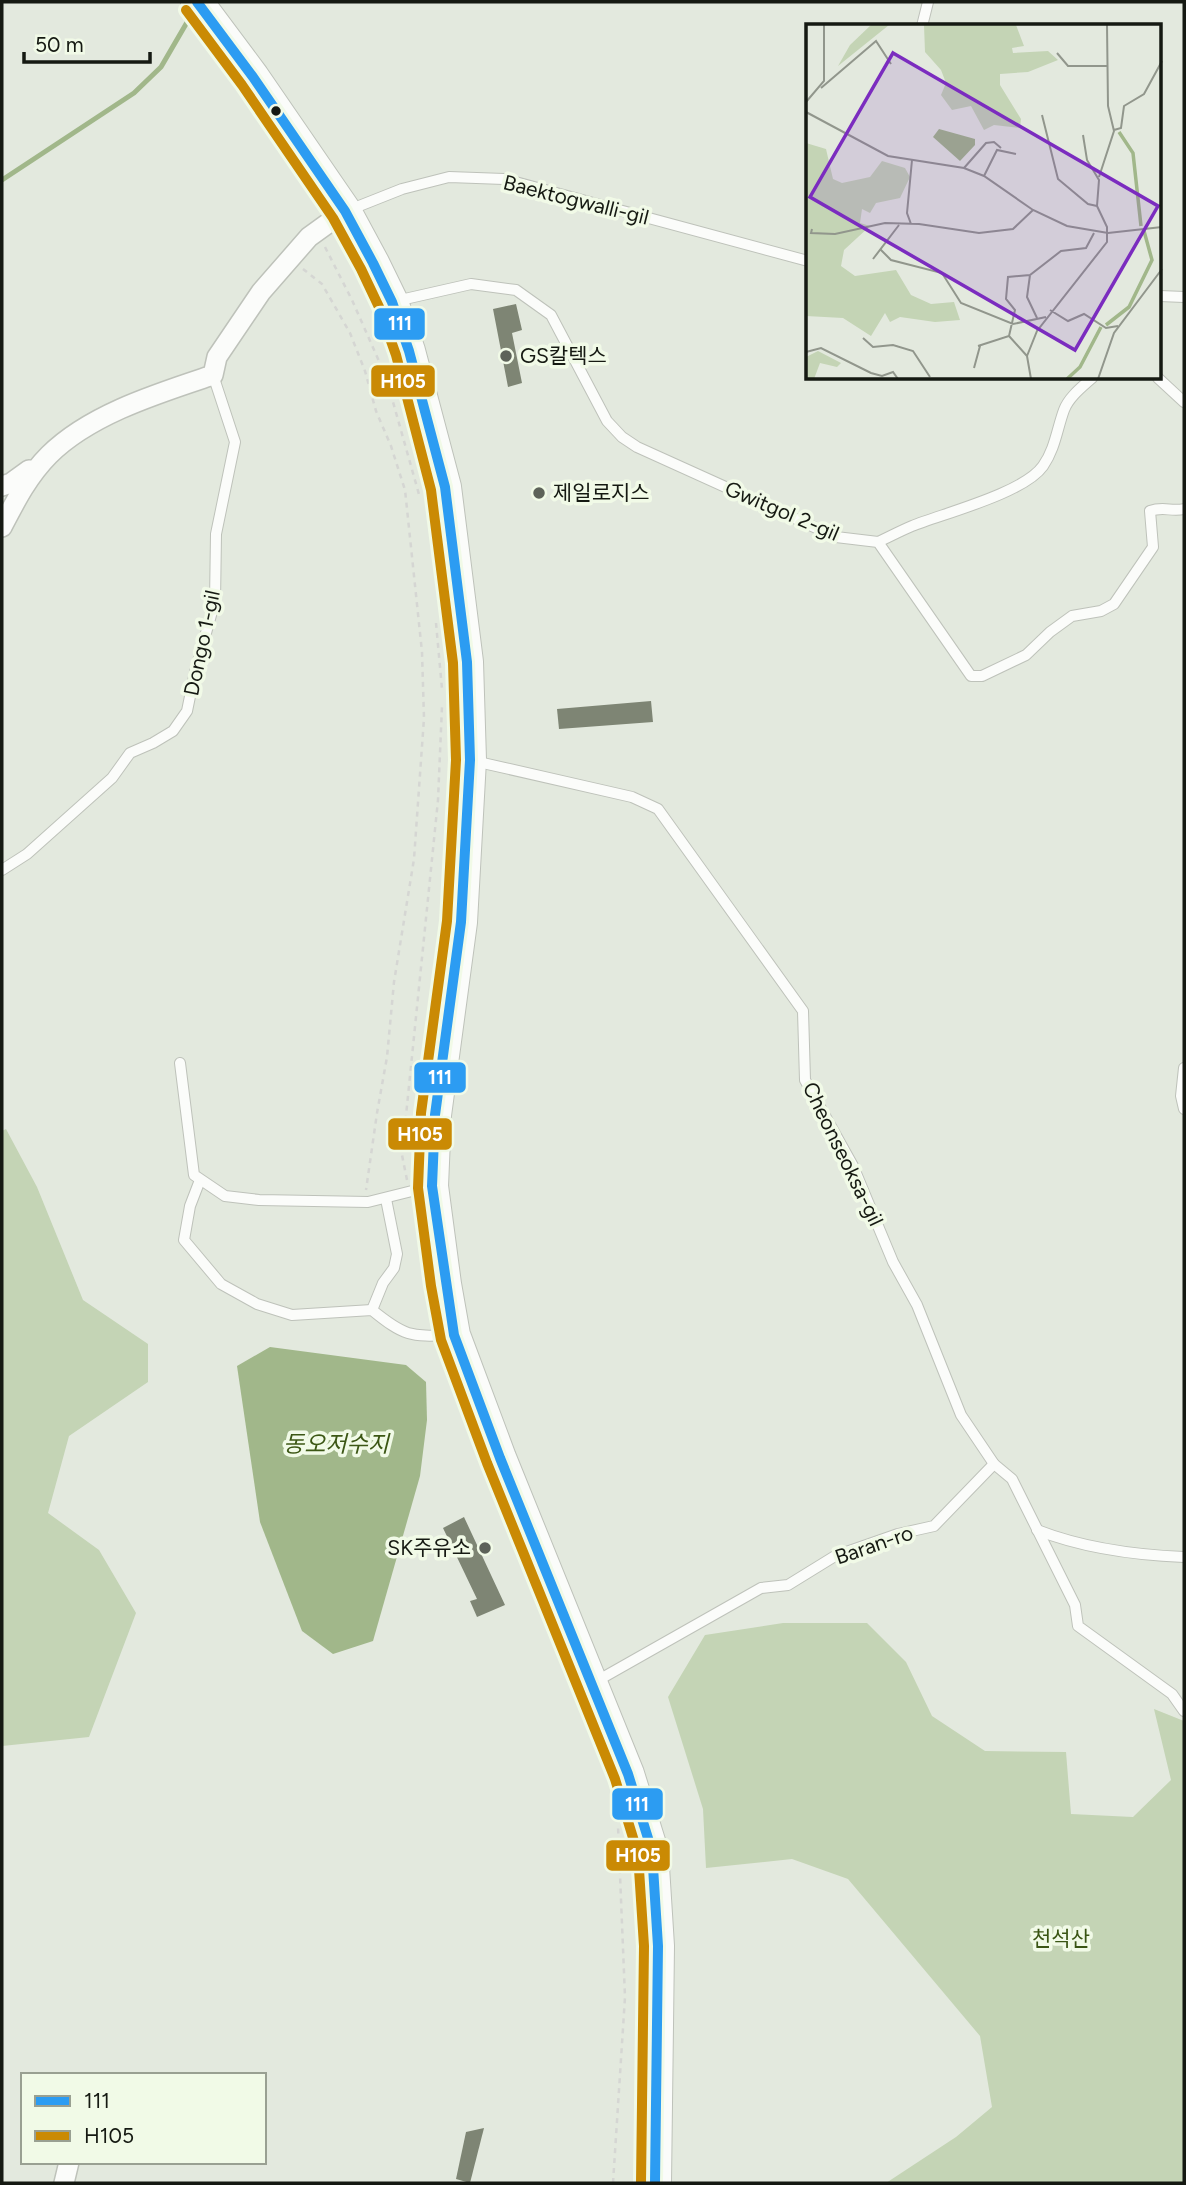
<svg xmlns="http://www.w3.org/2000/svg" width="1186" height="2185" font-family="Figtree,'Noto Sans KR',sans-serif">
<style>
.green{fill:#c4d4b5}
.water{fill:#a1b78a}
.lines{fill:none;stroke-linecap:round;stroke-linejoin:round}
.stream{stroke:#a1b78a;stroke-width:5}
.building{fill:#7e8574}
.service-casing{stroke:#bec2ba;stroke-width:12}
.minor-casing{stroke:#bec2ba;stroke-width:22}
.primary-casing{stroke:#bec2ba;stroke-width:34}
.path{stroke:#d5d6d3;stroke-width:2.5;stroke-dasharray:5 5;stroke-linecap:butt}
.service{stroke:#fbfcfa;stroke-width:10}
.minor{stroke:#fbfcfa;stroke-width:19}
.primary{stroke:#fbfcfa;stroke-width:32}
.bus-1-casing{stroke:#f1fae7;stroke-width:16}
.bus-2-casing{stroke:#f1fae7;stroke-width:16}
.bus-1{stroke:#2c9cf2;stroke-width:10}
.bus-2{stroke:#ca8a04;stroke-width:10}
.bus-dot{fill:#151912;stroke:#f1fae7;stroke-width:2.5}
.poi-dot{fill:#5d6259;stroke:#f1fae7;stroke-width:2.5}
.labels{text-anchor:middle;stroke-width:7;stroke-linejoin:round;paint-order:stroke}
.street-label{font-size:21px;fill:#151912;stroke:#f1fae7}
.poi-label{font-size:21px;fill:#151912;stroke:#f1fae7;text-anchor:start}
.park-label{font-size:21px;fill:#3a5514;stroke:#f1fae7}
.water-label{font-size:23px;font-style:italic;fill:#3c5715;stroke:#f1fae7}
.inset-river{fill:none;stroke:#a1b78a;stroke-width:3.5}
.inset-road{fill:none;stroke:#91968c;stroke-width:2}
.view{fill:#7b2cbf;fill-opacity:0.15;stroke:#7b2cbf;stroke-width:3.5}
.inset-edge{fill:none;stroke:#151912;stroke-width:3.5}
.line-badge{stroke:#f1fae7;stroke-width:2.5}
.badge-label{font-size:19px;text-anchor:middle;font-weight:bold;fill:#fff}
</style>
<rect width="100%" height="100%" fill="#e3e9de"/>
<!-- green -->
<g class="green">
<polygon points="6,1129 37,1187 83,1300 148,1344 148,1382 69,1436 48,1513 99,1550 136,1613 89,1737 2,1746 2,1131"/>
<polygon points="783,1623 867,1623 906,1662 932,1716 985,1751 1066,1752 1071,1814 1133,1817 1171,1780 1154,1709 1184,1721 1184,2183 886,2183 956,2137 992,2107 980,2036 848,1879 792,1859 706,1868 703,1809 668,1697 705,1635"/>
</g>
<!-- water -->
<polygon class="water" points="270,1347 406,1365 426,1382 427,1420 420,1476 373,1641 333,1654 302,1631 260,1522 237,1366"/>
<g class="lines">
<!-- stream -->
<polyline class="stream" points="2,180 134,93 161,67 193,12"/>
</g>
<!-- building -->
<g class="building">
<polygon points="516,304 522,330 512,333 522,383 508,387 493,309"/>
<polygon points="651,701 653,722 559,729 557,709"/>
<polygon points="464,1517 505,1605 477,1617 470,1601 477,1599 443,1528"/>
<polygon points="484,2128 470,2183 456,2179 466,2132"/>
</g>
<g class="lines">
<defs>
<g id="service">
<polyline points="922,26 928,2"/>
<polyline points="349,210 402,189 449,177 504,179 808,261"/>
<polyline points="1160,296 1184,297"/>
<path d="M396 301 471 284 516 290 551 315 607 421 622 437 637 447 836 537 878 542 971 676H982L1026 655 1050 632 1072 616 1101 611 1114 604 1153 547 1150 511C1164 506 1171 512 1184 509"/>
<polyline points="1158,378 1184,402"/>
<path d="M878 542C889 537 900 531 912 526 945 513 1024 493 1043 466 1055 449 1057 429 1064 410 1069 397 1082 387 1092 378"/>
<polyline points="474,761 632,797 658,809 803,1011 805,1080 853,1166 893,1262 917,1305 961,1415 994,1464 1012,1479 1075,1605 1078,1626 1172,1694 1184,1711"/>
<polyline points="2,870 27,854 112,778 130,753 153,743 173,731 187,711 195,672 215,601 216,534 235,442 213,375"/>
<polyline points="180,1063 194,1175 225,1196 259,1200 368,1202 428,1187"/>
<polyline points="1184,1068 1181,1096 1184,1109"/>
<path d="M200 1180 190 1206 184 1240 221 1284 257 1304 292 1315 372 1310C404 1336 410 1337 450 1335"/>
<polyline points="372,1310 383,1283 394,1268 397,1254 386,1199"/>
<path d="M1037 1530C1083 1548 1135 1555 1184 1557"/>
<polyline points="595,1682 761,1588 788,1585 835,1556 898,1534 934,1526 994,1464"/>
</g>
<g id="minor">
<polyline points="2,486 11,483 29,470"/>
<path d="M2 527C15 502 28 476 49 455 90 414 159 393 213 375L217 357 261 292 309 237 345 211"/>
<polyline points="64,2183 69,2162"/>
</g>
<polyline id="primary" points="197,2 253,77 345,211 373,263 392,302 409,351 445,487 467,662 470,760 461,922 435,1115 432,1186 445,1284 454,1335 500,1458 628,1774 652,1851 658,1946 655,2183"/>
</defs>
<!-- service casing -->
<use href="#service" class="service-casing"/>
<!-- minor casing -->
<use href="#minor" class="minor-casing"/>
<!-- primary casing -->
<use href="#primary" class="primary-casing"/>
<!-- path -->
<g class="path">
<polyline points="325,247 352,300 386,377 420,498"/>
<polyline points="303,269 322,284 350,333 365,371 376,411 391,446 405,490 422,652 424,718 414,859 394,982 387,1057 377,1113 366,1190"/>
<polyline points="436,623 442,689"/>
<polyline points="407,1180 402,1155 438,800 442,706"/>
<polyline points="613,2183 625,1997 618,1826"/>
</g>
<!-- service -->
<use href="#service" class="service"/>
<!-- minor -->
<use href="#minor" class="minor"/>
<!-- primary -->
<use href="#primary" class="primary"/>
<defs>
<polyline id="bus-1" points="197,2 253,77 345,211 373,263 392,302 409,351 445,487 467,662 470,760 461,922 435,1115 432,1186 454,1335 500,1458 628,1774 652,1851 658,1946 655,2183"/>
<polyline id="bus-2" points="186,10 242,85 333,218 361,269 379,307 396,355 431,490 453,663 456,760 447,921 421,1113 418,1188 431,1286 441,1340 487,1463 615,1779 638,1854 644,1946 641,2183"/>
</defs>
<!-- bus-1 casing -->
<use href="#bus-1" class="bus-1-casing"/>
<!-- bus-2 casing -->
<use href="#bus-2" class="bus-2-casing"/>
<!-- bus-1 -->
<use href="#bus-1" class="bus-1"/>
<!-- bus-2 -->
<use href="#bus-2" class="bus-2"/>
</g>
<!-- markers -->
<circle class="bus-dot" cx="276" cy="111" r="6"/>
<g class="poi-dot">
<circle cx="506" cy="356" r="7"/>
<circle cx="539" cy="493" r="7"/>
<circle cx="485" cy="1548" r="7"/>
</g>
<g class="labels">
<!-- street labels -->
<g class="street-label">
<text transform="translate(576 200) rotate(14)" y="7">Baektogwalli-gil</text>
<text transform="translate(782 511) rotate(23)" y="7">Gwitgol 2-gil</text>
<text transform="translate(202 643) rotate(-78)" y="7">Dongo 1-gil</text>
<text transform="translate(843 1154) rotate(64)" y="7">Cheonseoksa-gil</text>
<text transform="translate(874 1545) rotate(-19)" y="7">Baran-ro</text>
</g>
<!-- poi labels -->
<g class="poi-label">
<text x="520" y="363">GS칼텍스</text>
<text x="553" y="500">제일로지스</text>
<text x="471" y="1555" text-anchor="end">SK주유소</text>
</g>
<!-- park labels -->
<g class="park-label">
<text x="1061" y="1946">천석산</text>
</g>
<!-- water labels -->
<g class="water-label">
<text x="336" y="1452">동오저수지</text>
</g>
</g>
<!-- overview -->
<g transform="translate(806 24)">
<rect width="355" height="355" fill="#e3e9de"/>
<path d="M65 1H83L32 42 44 21ZM118 1H210L218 22 206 24 207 29 242 27 252 36 222 48 194 50V61L215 95 214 104 188 101 178 106 165 82 146 86 135 71 140 59 135 46 119 28ZM0 119 20 125 27 155 36 159 64 153 76 137 99 144 104 153 94 174 70 179 64 189 56 185 54 199 64 202 38 226 35 242 49 252 90 246 105 271 125 280 148 278 154 296 129 298 94 293 84 298 79 289 65 312 37 294 0 292ZM12 327 35 339 31 343 14 339 8 355H0V333Z" fill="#c4d4b5"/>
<path d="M133 105 169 115V121L154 137 127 113Z" fill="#a1b78a"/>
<path class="inset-river" d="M313 108 327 129 335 202M300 301 323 283 346 236 338 207M261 355 274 343 295 303"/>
<path class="inset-road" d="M251 29 262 42H301M15 64 70 17 85 40M0 78 18 57V1M0 88 82 132 158 144 178 152 227 186 261 202 302 209 356 203M236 91 252 155 282 180 291 182M308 106 315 104 318 82 338 70 356 37M158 144 180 119 188 118 195 124M178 152 191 126 210 130M293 153 308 107 302 82 301 1M105 200 101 189 106 136M6 205 5 209 29 210 79 199 113 200 173 209 207 205 227 186M74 225 85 236 136 249 155 279 207 300 240 293M67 235 93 201M224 251 221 273 231 294M244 286 262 297 278 290 300 304 312 302M203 312 221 332M57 314 67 323 87 321 107 327 124 353M172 322 203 312 209 286 200 275 202 253 224 251 255 227 280 224 288 209M0 328 15 324 65 349 76 352 87 348 92 355M168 344 174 322M225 355 221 332 231 307 301 218V203L291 182 293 156 281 136 277 111M292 355 308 309 356 245"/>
<path class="view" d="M87 29 352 182 269 326 4 173Z"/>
<rect width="355" height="355" class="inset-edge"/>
</g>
<g class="line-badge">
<rect x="373" y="307" width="53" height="34" rx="7" fill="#2c9cf2"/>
<rect x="370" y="364" width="66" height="34" rx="7" fill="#ca8a04"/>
<rect x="413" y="1061" width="54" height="33" rx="7" fill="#2c9cf2"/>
<rect x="387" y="1117" width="66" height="34" rx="7" fill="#ca8a04"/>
<rect x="611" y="1787" width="53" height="34" rx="7" fill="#2c9cf2"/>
<rect x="605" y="1839" width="66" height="33" rx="7" fill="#ca8a04"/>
</g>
<g class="badge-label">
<text x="400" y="330">111</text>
<text x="403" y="388">H105</text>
<text x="440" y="1084">111</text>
<text x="420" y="1141">H105</text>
<text x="637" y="1811">111</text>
<text x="638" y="1862">H105</text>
</g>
<!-- border -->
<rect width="1186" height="2185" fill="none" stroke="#151912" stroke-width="7"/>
<!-- legend -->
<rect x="21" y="2073" width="245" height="91" fill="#f1fae7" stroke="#99a092" stroke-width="2"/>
<rect x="35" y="2096" width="35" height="10" fill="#2c9cf2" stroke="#99a092" stroke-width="2"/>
<text x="84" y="2108" font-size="21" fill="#151912">111</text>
<rect x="35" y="2131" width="35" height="10" fill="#ca8a04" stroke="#99a092" stroke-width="2"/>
<text x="84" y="2143" font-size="21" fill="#151912">H105</text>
<!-- scale -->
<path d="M24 52v10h126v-10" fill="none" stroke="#151912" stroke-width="3.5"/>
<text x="35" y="52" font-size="21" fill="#151912" stroke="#f1fae7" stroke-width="5" paint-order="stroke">50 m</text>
</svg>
